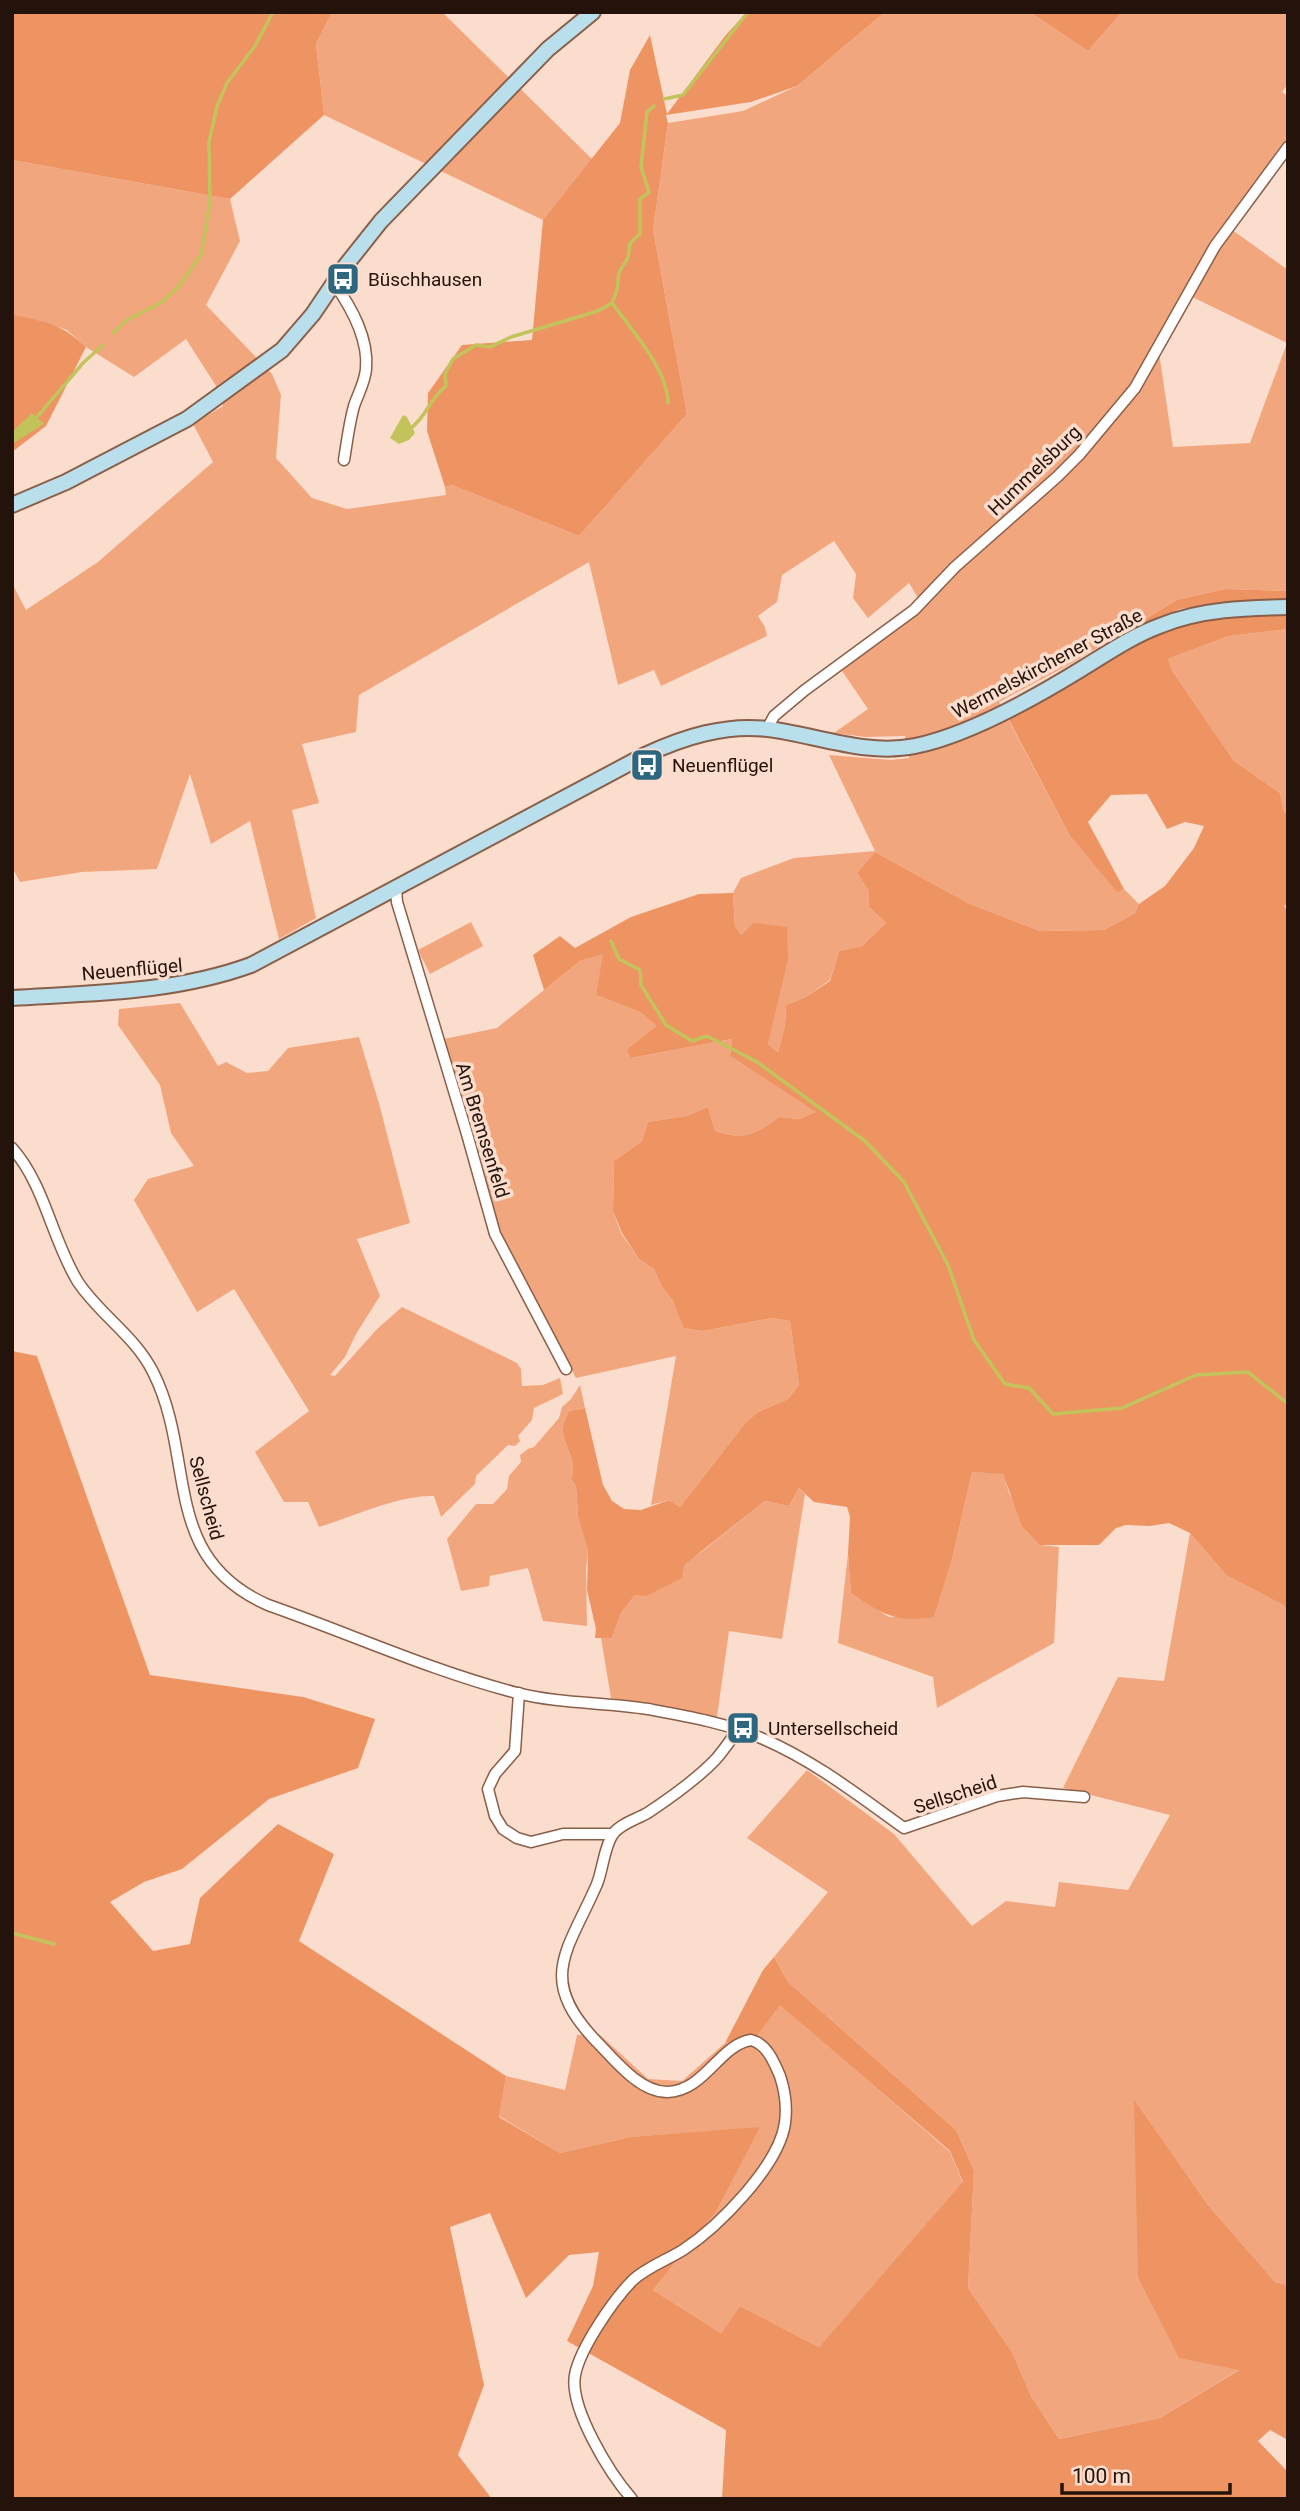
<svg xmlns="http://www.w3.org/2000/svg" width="1300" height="2511" font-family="Roboto,sans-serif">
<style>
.green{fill:#f2a67d;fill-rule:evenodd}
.forest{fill:#ed9462}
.water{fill:#c3c35c}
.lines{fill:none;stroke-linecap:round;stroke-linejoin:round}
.stream{stroke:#c3c35c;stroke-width:3.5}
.street-casing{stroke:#8a5f49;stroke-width:13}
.secondary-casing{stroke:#8a5f49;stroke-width:18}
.street{stroke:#fff;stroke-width:10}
.secondary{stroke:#badfec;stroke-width:14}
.labels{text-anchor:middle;stroke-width:7;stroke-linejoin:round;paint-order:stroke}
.poi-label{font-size:19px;fill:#23130a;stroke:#fbddce;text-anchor:start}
.street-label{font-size:19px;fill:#23130a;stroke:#fbddce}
</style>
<rect width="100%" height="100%" fill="#fbddce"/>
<!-- green -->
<g class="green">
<polygon points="332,12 442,12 592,159 543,220 324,115 316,44"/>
<path d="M885 12H1030L1088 51 1122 12H1288V84L1282 92 1288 96V161L1277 153 1224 224 1288 270V591L1225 589 1177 600 1072 663 999 702 1070 836 1117 891 1124 889 1139 904 1135 913 1104 930 1040 931 970 904 875 852 857 873 869 891V907L886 923 862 946 839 951 830 980 804 998 786 1005 785 1026 778 1052 768 1044 772 1019 742 935 735 927 733 893 741 878 794 858 875 851 829 755 891 760 909 758 905 736 866 737 834 733 868 709 840 668 920 601 909 583 868 618 853 598 856 574 834 541 782 575 777 602 758 616 765 627 767 636 661 686 654 670 618 685 589 562 359 695 356 732 302 744 319 803 292 810 316 918 279 939 250 821 211 844 190 774 157 869 82 872 20 882 12 867V583L26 610 98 562 213 462 193 424 223 406 218 389 186 339 134 377 86 347 67 330 41 321 12 316V160L230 199 240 241 206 305 272 374 281 395 276 458 312 498 347 509 446 495 445 487 452 485 579 536 687 414 653 230 668 123 743 111 797 86ZM1182 292 1287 343 1250 443 1173 447 1157 339Z"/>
<polygon points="1288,629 1288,814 1284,812 1280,793 1234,761 1173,672 1168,659 1229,636"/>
<polygon points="471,922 483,946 430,974 418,950"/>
<path d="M604 953 596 995 640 1012 658 1026 626 1050 631 1058 732 1039 730 1056 817 1112 800 1119 779 1117C756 1134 744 1141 715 1131L708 1107 686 1116 648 1122 642 1141 614 1161 613 1211 621 1233 639 1259 654 1269 662 1287 673 1301 685 1328 703 1331 772 1318 790 1321 799 1385 788 1399 758 1412 746 1422 680 1507 669 1500 651 1505 676 1356 576 1378 500 1231 471 1121 444 1039 497 1028 580 961Z"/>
<path d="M180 1003 218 1066 226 1062 247 1073 268 1071 288 1048 359 1037 380 1107 410 1223 357 1239 380 1296 356 1334 345 1357 330 1375 335 1376 377 1329 402 1307 517 1363 521 1369 522 1386 543 1385 560 1378 563 1394 534 1408 532 1420 518 1436 520 1441 515 1446 508 1445 476 1476 475 1484 441 1517 434 1496C401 1494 351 1517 319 1527L308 1502H284L255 1452 309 1411 234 1289 197 1312 134 1200 148 1179 194 1166 171 1133 160 1085 118 1025 119 1009Z"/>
<path d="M580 1385 585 1408 569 1411C567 1416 564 1422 563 1428 561 1444 579 1459 571 1479L576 1486 578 1517 588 1551 586 1569 587 1626 543 1621 528 1568 490 1576 489 1586 461 1591 447 1539 476 1504H493L507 1489 509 1476 521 1462 520 1455 528 1449 534 1447 559 1418 562 1407 571 1399Z"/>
<polygon points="972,1472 1003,1473 1009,1493 1040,1545 1059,1547 1054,1643 937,1708 933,1677 838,1643 848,1554 851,1593 889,1617 934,1617 952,1560"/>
<polygon points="799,1488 805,1494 782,1639 729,1631 717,1717 611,1698 601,1638 612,1638 621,1613 635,1595 700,1553 765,1501 789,1506"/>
<polygon points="1190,1533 1226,1575 1283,1605 1288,1613 1288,2285 1275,2282 1208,2205 1134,2101 1240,2369 1160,2418 1059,2439 1031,2396 1012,2352 968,2288 974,2170 956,2130 788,1982 774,1957 828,1892 747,1838 807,1770 894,1834 972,1926 1006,1901 1055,1907 1059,1882 1128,1890 1170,1815 1063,1788 1118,1677 1164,1681"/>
<polygon points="780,2004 950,2152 963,2183 819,2347 740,2306 721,2333 653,2290 716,2212 759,2128 630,2137 560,2153 499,2116 506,2076 565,2090 577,2035 599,2034 648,2079 682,2081 725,2043 758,2035"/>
</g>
<!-- forest -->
<g class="forest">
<polygon points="12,12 332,12 316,44 324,115 230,199 12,160"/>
<polygon points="747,12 885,12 797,86 751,102 666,115 668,123 653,230 687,414 579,536 452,485 445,487 427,431 428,393 462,345 532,340 543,220 620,123 630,70 650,35 667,114 725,36"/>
<polygon points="1030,12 1122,12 1088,51"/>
<path d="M14 315C47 322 60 323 86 347L46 426 12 452Z"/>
<polygon points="1225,589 1288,591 1288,599 1226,602 1180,609 1127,630 1177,600"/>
<path d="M1288 612V629L1229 636 1168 659 1173 672 1234 761 1280 793 1284 812 1288 814V903L1284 906 1288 911V1613L1283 1605 1226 1575 1190 1533 1169 1523 1150 1526 1126 1525 1116 1528 1099 1545H1040L1022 1526 1003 1474 972 1472 952 1560 934 1617C895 1623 882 1614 851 1593L848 1554 850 1517 847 1507 814 1502 799 1488 789 1506 765 1501 684 1565 682 1578 646 1596 635 1595 621 1613 612 1638H595L596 1629 587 1590 588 1551 578 1517 576 1486 571 1479C579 1459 561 1444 563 1427 564 1422 567 1416 569 1411L585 1408 603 1485 612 1501 624 1509 641 1510 669 1500 680 1507 746 1422 758 1412 788 1399 799 1385 790 1321 772 1318 703 1331 684 1328 673 1301 662 1287 654 1269 639 1259 622 1233 613 1211 614 1161 642 1141 648 1122 686 1116 708 1107 715 1131C744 1141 756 1134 779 1117L800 1119 816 1112 730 1056 732 1039 631 1058 626 1050 657 1026 640 1012 596 995 603 954 580 961 544 990 533 955 560 936 575 948 631 917 699 894 733 893 735 927 742 935 753 923 787 927 788 959 768 1044 778 1052 785 1026 786 1005 804 998 830 981 839 951 862 946 886 923 869 907V891L857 873 875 852 970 904 1040 931 1104 930 1135 913 1139 904 1165 886 1194 848 1204 826 1185 822 1167 829 1147 794 1111 795 1088 822 1124 889 1117 892 1070 836 1008 718 1156 632 1184 622 1227 615Z"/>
<polygon points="12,1351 37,1356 150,1675 303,1697 375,1719 358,1768 269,1799 182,1869 144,1882 110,1902 153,1951 190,1944 200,1898 278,1824 334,1854 299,1941 506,2076 499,2117 560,2153 630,2137 760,2127 716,2212 653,2290 721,2333 740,2306 819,2347 963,2182 950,2151 780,2005 758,2035 725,2043 763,1970 774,1957 788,1982 956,2130 974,2170 968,2288 1012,2352 1031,2396 1059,2439 1160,2418 1239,2370 1179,2358 1138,2277 1134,2100 1208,2205 1275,2282 1288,2285 1288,2440 1270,2430 1258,2441 1288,2472 1288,2499 722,2499 726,2430 567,2341 593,2286 599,2252 569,2255 526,2298 490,2213 450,2227 484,2385 458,2455 492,2499 12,2499"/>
</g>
<!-- water -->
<g class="water">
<polygon points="32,413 44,424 12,444 12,432"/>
<polygon points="403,415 407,417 415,433 409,440 399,444 390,438"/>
</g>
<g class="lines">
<!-- stream -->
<g class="stream">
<polyline points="664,99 683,95 748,12"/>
<path d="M612 303C631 329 668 370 668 403"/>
<polyline points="113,333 127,320 162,302 179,286 201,255 210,202 209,142 217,106 227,83 255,46 273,12"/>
<polyline points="37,417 83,363 103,345"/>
<path d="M411 428C427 416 430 398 446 386L445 374 453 359 476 345 490 347 511 337 598 311 612 303 617 290 619 272 628 258 630 243 640 234V199L649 192 641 167 647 112 654 106"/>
<polyline points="611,941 619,959 640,970 641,985 666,1025 692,1041 707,1036 757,1062 865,1141 904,1182 948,1265 974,1340 1005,1384 1029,1388 1053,1414 1122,1408 1196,1375 1248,1372 1288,1404"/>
<polyline points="12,1933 54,1944"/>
</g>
<defs>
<g id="street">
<path d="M334 283C351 307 369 338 366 369 365 382 358 394 354 406 349 424 347 442 344 460"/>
<polyline points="767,729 774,716 805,690 914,610 955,567 1057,477 1079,455 1135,388 1215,246 1288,147"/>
<polyline points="396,889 397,902 467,1134 495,1234 566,1369"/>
<path d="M12 1148C45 1185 52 1240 78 1282 100 1315 135 1336 153 1372 197 1459 159 1557 268 1605 351 1634 432 1671 517 1693 560 1704 605 1702 648 1709 686 1716 726 1723 761 1738 813 1760 858 1795 904 1828L997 1796 1023 1792 1084 1797"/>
<polyline points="519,1693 515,1751 495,1774 488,1789 495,1816 503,1829 517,1838 531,1842 563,1834 613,1834"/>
<path d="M632 2499C610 2474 569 2408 575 2375 580 2348 614 2299 633 2280 647 2267 667 2260 683 2250 718 2227 779 2166 785 2123 787 2108 785 2091 780 2076 774 2062 767 2044 751 2040 719 2045 705 2091 667 2092 639 2092 614 2059 596 2041 536 1978 568 1951 597 1884 603 1869 604 1847 613 1834 621 1823 638 1819 649 1812 670 1798 699 1777 716 1759 724 1750 731 1739 738 1730"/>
</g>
<g id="secondary">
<polyline points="12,505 66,482 187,419 282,350 313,314 346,265 381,221 548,49 593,12"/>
<path d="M12 998C93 993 174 993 251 965L645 755C684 737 725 724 768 729 816 735 866 756 915 746 969 735 1036 697 1083 668 1109 652 1134 635 1162 625 1202 609 1245 608 1288 607"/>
</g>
</defs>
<!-- street casing -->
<use href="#street" class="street-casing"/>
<!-- secondary casing -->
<use href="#secondary" class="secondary-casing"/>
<!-- street -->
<use href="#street" class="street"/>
<!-- secondary -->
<use href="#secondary" class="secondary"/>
</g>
<!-- icons -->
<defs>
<symbol id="bus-square" viewBox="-11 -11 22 22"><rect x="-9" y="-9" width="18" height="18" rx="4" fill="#2c667f" stroke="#fbddce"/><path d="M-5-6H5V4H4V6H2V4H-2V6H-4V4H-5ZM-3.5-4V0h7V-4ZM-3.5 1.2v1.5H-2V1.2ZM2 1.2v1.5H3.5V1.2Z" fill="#fff"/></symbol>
</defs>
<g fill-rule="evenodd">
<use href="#bus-square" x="324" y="260" width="38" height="38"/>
<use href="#bus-square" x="628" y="746" width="38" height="38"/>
<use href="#bus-square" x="724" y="1709" width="38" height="38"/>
</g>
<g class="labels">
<!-- poi labels -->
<g class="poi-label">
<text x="368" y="286">Büschhausen</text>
<text x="672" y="772">Neuenflügel</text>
<text x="768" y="1735">Untersellscheid</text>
</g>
<!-- street labels -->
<g class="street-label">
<text transform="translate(1034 470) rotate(-44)" y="7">Hummelsburg</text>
<text transform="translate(1047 663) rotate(-28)" y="7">Wermelskirchener Straße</text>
<text transform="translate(132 969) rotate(-5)" y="7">Neuenflügel</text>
<text transform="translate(483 1130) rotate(73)" y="7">Am Bremsenfeld</text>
<text transform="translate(207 1498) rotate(75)" y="7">Sellscheid</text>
<text transform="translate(955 1794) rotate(-18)" y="7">Sellscheid</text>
</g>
</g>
<!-- border -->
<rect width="1300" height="2511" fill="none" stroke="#23130a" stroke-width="28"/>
<!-- scale -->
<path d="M1062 2483v10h168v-10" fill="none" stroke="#23130a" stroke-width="3.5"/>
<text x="1072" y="2483" font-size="21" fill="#23130a" stroke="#fbddce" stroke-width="5" paint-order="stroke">100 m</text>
</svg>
